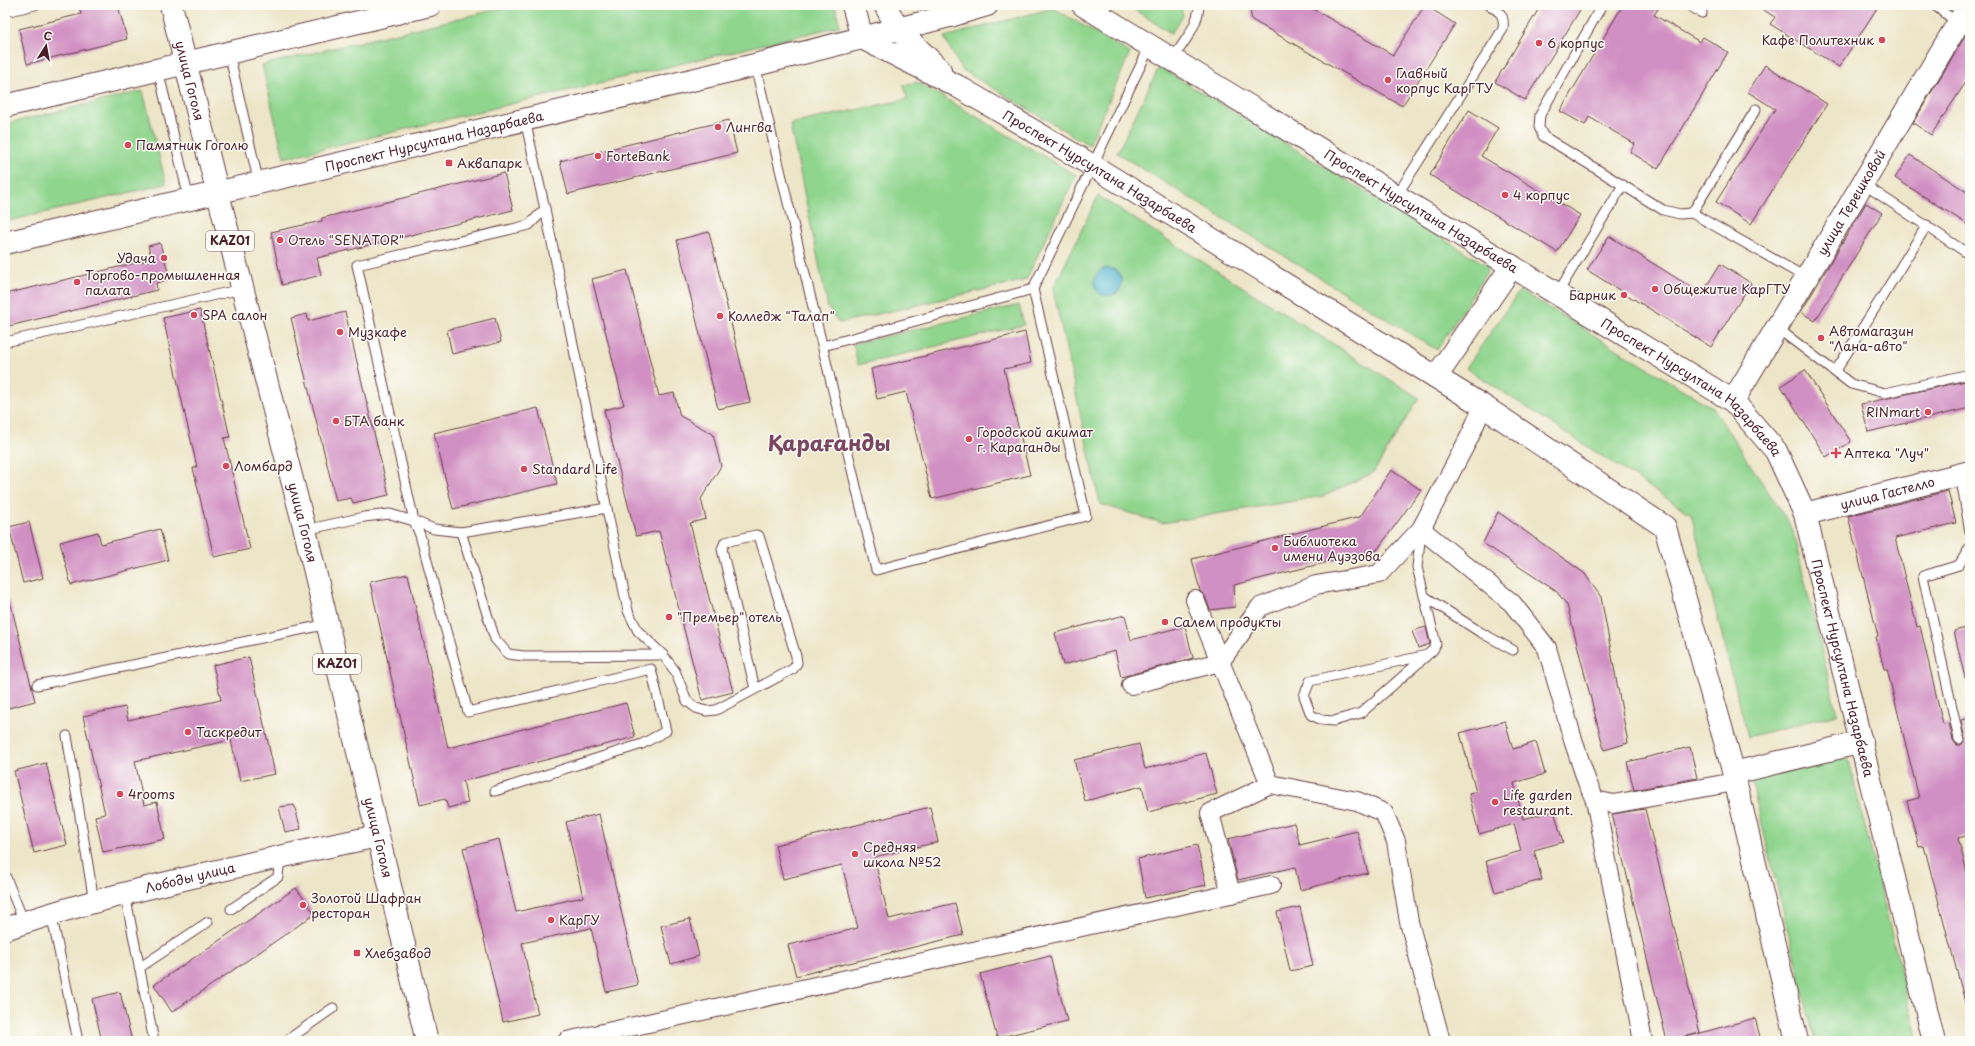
<svg xmlns="http://www.w3.org/2000/svg" width="1975" height="1046" font-family="'Playpen Sans',sans-serif">
<style>
.green{fill:#90d58e;stroke:#6d7a5c}
.water{fill:#4eb3cc;stroke:#4c697c}
.building{fill:#d190c3}
.lines{fill:none;stroke-linecap:round;stroke-linejoin:round}
.service-casing{stroke:#623d42;stroke-width:11}
.minor-casing{stroke:#623d42;stroke-width:20}
.tertiary-casing{stroke:#623d42;stroke-width:24}
.secondary-casing{stroke:#623d42;stroke-width:24}
.trunk-casing{stroke:#623d42;stroke-width:24}
.service{stroke:#fff;stroke-width:9}
.minor{stroke:#fff;stroke-width:18}
.tertiary{stroke:#fff;stroke-width:22}
.secondary{stroke:#fff;stroke-width:22}
.trunk{stroke:#fff;stroke-width:22}
.poi-dot{fill:#d1495b;stroke:#fdfcf7;stroke-width:1.5}
.labels{text-anchor:middle;stroke-width:3;stroke-linejoin:round;paint-order:stroke}
.shield{fill:#fdfcf7;stroke:#806168;stroke-width:1}
.shield-label{font-size:12px;font-weight:bold;fill:#4a1f2b}
.poi-label{font-size:13px;fill:#4a1f2b;stroke:#fdfcf7;text-anchor:start}
.street-label{font-size:13px;fill:#4a1f2b;stroke:#fdfcf7}
.town-label{font-size:21px;font-weight:bold;fill:#794760;stroke:#fdfcf7}
</style>
<rect width="100%" height="100%" fill="#fdfcf7"/>
<filter id="ink" filterUnits="userSpaceOnUse"><feTurbulence type="fractalNoise" baseFrequency=".025" numOctaves="2"/><feDisplacementMap in="SourceGraphic" scale="8" xChannelSelector="R" yChannelSelector="G"/><feConvolveMatrix kernelMatrix="1 2 1 2 8 2 1 2 1" color-interpolation-filters="sRGB"/></filter>
<filter id="wash" filterUnits="userSpaceOnUse"><feTurbulence type="fractalNoise" baseFrequency=".012" numOctaves="4" result="noise"/><feDisplacementMap in="SourceGraphic" scale="16" xChannelSelector="R" yChannelSelector="G"/><feGaussianBlur stdDeviation="0.9" result="paint"/><feColorMatrix in="noise" values="0 0 0 0 0 0 0 0 0 0 0 0 0 0 0 0 0 1.4 0 .05"/><feComposite in="paint" operator="in"/></filter>
<g filter="url(#wash)">
<rect width="100%" height="100%" fill="#ede5c7"/>
<!-- green -->
<g class="green">
<polygon points="515,5 835,5 840,26 284,158 262,65"/>
<polygon points="1127,5 1180,5 1183,16 1171,33"/>
<polygon points="1053,8 1130,53 1089,145 961,69 944,37"/>
<polygon points="1159,67 1490,267 1437,350 1117,153"/>
<polygon points="917,82 1076,175 1026,280 839,323 828,308 790,124 907,99 904,85"/>
<polygon points="143,91 166,184 5,222 5,124"/>
<polygon points="1098,196 1419,398 1374,472 1324,496 1162,523 1100,504 1053,289"/>
<polygon points="1520,290 1713,408 1792,528 1837,714 1748,737 1691,514 1466,368"/>
<polygon points="1019,305 1024,325 858,365 853,344"/>
<polygon points="1848,757 1918,1041 1815,1041 1751,780"/>
</g>
<!-- water -->
<circle class="water" cx="1108" cy="282" r="14"/>
<g id="blocks">
<!-- building -->
<g class="building">
<polygon points="79,5 118,5 127,39 27,64 19,29 81,14"/>
<polygon points="1249,5 1306,5 1393,55 1425,5 1455,24 1402,106 1252,20"/>
<polygon points="1541,5 1583,5 1525,100 1495,82"/>
<polygon points="1623,5 1651,5 1658,9 1654,15 1700,42 1703,37 1728,52 1658,169 1630,152 1635,144 1589,117 1585,125 1560,111"/>
<polygon points="1755,5 1879,5 1839,67 1770,24 1775,17"/>
<polygon points="1970,28 1970,76 1931,135 1913,123"/>
<polygon points="1765,65 1827,104 1751,224 1716,202 1775,109 1748,92"/>
<polygon points="1469,110 1498,128 1481,156 1580,215 1557,252 1430,175"/>
<polygon points="729,120 737,153 568,194 560,161"/>
<polygon points="1910,155 1970,194 1970,226 1895,178"/>
<polygon points="504,173 513,210 317,258 321,275 282,285 271,232 322,221 322,218"/>
<polygon points="1866,203 1882,213 1815,321 1801,312"/>
<polygon points="709,232 750,402 718,409 677,240"/>
<polygon points="1609,236 1702,294 1720,264 1751,283 1711,347 1587,270"/>
<polygon points="160,243 170,279 156,283 157,290 5,327 5,294 152,259 148,246"/>
<polygon points="627,270 659,396 674,393 680,416 713,434 721,466 701,499 706,519 690,523 733,692 702,700 659,531 636,536 604,410 624,405 592,279"/>
<polygon points="200,310 230,437 224,438 250,549 214,557 193,468 197,467 163,318"/>
<polygon points="345,312 389,495 353,503 351,498 336,501 291,318 307,314 308,321"/>
<polygon points="495,318 501,342 452,354 447,330"/>
<polygon points="1025,332 1031,363 1004,369 1030,475 932,499 906,392 877,399 871,369"/>
<polygon points="1805,370 1851,442 1826,457 1781,386"/>
<polygon points="1970,380 1970,408 1868,432 1861,404"/>
<polygon points="538,408 557,484 453,509 434,433"/>
<polygon points="1391,470 1421,490 1377,550 1234,585 1235,607 1210,610 1205,596 1200,591 1192,559 1360,517"/>
<polygon points="1948,491 1956,523 1895,538 1917,627 1920,626 1943,724 1949,723 1953,740 1957,745 1961,745 1965,740 1961,720 1970,718 1970,835 1958,838 1970,884 1970,1006 1966,1006 1924,846 1919,847 1907,801 1919,798 1887,669 1884,669 1876,637 1878,636 1848,516"/>
<polygon points="1498,512 1584,573 1601,597 1628,743 1604,750 1567,605 1556,591 1483,543"/>
<polygon points="29,522 43,578 23,583 9,527"/>
<polygon points="160,529 168,560 71,585 60,542 98,532 101,544"/>
<polygon points="408,574 448,748 626,703 635,737 463,781 468,803 448,808 445,799 420,805 370,582"/>
<polygon points="10,601 35,701 5,709 5,602"/>
<polygon points="1125,615 1131,640 1185,626 1193,658 1121,677 1115,651 1063,665 1055,633"/>
<polygon points="1426,627 1430,644 1418,648 1412,631"/>
<polygon points="1970,627 1970,677 1965,678 1954,631"/>
<polygon points="249,657 275,774 240,781 231,740 135,761 144,805 157,802 165,839 103,852 95,816 105,814 83,716 125,707 128,720 221,700 213,665"/>
<polygon points="1505,721 1513,749 1536,742 1545,774 1514,783 1523,819 1554,811 1563,842 1534,850 1542,880 1495,892 1486,861 1521,851 1514,824 1479,834 1469,794 1476,792 1460,733"/>
<polygon points="1139,744 1145,769 1206,753 1217,794 1148,812 1142,786 1085,801 1074,760"/>
<polygon points="1690,747 1697,778 1634,790 1627,762"/>
<polygon points="46,763 67,845 34,853 14,771"/>
<polygon points="294,805 301,829 285,832 279,807"/>
<polygon points="930,807 938,842 874,857 889,919 955,903 963,935 796,976 788,945 858,928 842,865 783,879 775,845"/>
<polygon points="1645,809 1700,1033 1667,1041 1612,814"/>
<polygon points="599,814 638,985 606,992 591,928 522,943 538,1014 503,1022 463,848 499,839 516,912 583,897 566,822"/>
<polygon points="1294,823 1300,845 1357,831 1368,873 1300,890 1295,867 1238,880 1228,839"/>
<polygon points="1197,845 1206,885 1145,898 1138,859"/>
<polygon points="296,888 315,914 172,1012 154,985"/>
<polygon points="1300,907 1313,966 1290,971 1277,912"/>
<polygon points="690,919 699,956 671,964 661,926"/>
<polygon points="1050,956 1067,1021 997,1038 980,974"/>
<polygon points="120,992 132,1041 102,1041 92,999"/>
<polygon points="1755,1018 1761,1041 1686,1041 1686,1037"/>
</g>
</g>
</g>
<g filter="url(#ink)">
<use href="#blocks" fill-opacity="0" stroke="#623d42" stroke-width="1"/>
<g class="lines">
<defs>
<g id="service">
<polyline points="1602,5 1540,115 1539,127 1543,136 1663,210 1680,214 1692,213 1805,277"/>
<polyline points="1688,5 1702,13"/>
<polyline points="1934,5 1958,23"/>
<polyline points="5,12 35,5"/>
<polyline points="229,53 259,184"/>
<path d="M1172 59C1183 44 1199 24 1199 5"/>
<polyline points="755,65 876,570 1086,516 1033,289 1150,46"/>
<polyline points="158,70 189,199"/>
<polyline points="525,120 545,209 529,225 357,265 414,521 434,529 461,532 607,508"/>
<polyline points="1862,183 1970,255"/>
<path d="M1397 195 1503 29C1505 15 1500 12 1489 5"/>
<polyline points="545,209 628,611 638,631 663,655 675,671 687,701 696,708 706,711 716,710 793,669 797,663 796,656 759,536 756,535 725,542 722,549 755,689"/>
<polyline points="1692,213 1756,109"/>
<polyline points="1557,294 1623,185"/>
<polyline points="1777,328 1851,384 1885,393 1970,374"/>
<polyline points="5,342 242,289"/>
<polyline points="823,346 1033,289"/>
<polyline points="1835,372 1927,225"/>
<polyline points="1960,474 1970,532"/>
<polyline points="305,530 364,517 390,514 414,521 420,535 468,712 651,669 666,731 642,744 495,791"/>
<polyline points="461,532 495,639 508,654 524,656 663,655"/>
<polyline points="1421,533 1417,567 1436,644 1433,650 1361,713 1334,721 1322,720 1311,715 1304,696 1310,681 1427,655"/>
<polyline points="1424,596 1480,632 1513,650"/>
<polyline points="37,685 328,624"/>
<polyline points="67,736 94,902"/>
<polyline points="1959,739 1923,576 1959,565 1970,547"/>
<polyline points="5,875 24,922"/>
<polyline points="125,894 154,1041"/>
<polyline points="231,909 278,877 280,857"/>
<polyline points="51,913 78,1041"/>
<polyline points="139,968 208,922"/>
<polyline points="286,1041 333,1008"/>
</g>
<g id="minor">
<polyline points="1421,529 1512,603 1547,648 1573,740 1587,782 1595,800 1613,804 1735,782"/>
<polyline points="1195,600 1270,784 1210,813 1231,894"/>
<polyline points="1131,685 1220,662 1260,607 1316,585 1379,574 1421,529 1469,438 1483,406"/>
<polyline points="1270,784 1357,801 1384,813 1396,841 1409,922 1441,1041"/>
<polyline points="1595,800 1643,1041"/>
<polyline points="567,1041 1271,885"/>
</g>
<g id="tertiary">
<path id="s1" d="M1733 401 1969 5"/>
<path id="s2" d="M1805 514 1970 472"/>
<path id="s3" d="M5 929C56 911 107 898 159 885 232 867 304 851 378 836"/>
</g>
<g id="secondary">
<path id="s4" d="M853 5 862 38 957 86 1093 166 1483 406 1665 527 1731 763 1797 1041"/>
<polyline points="885,5 898,29 940,70"/>
<path id="s5" d="M1083 5 1733 401 1776 451 1805 514 1934 1041"/>
<polyline points="939,17 953,15 987,5"/>
<polyline points="5,106 430,5"/>
<path id="s6" d="M5 243 755 65 953 15"/>
<polyline points="1436,377 1512,266"/>
<polyline points="1734,773 1862,742"/>
</g>
<g id="trunk">
<path id="s7" d="M171 5 218 194 305 530 427 1041"/>
</g>
</defs>
<!-- service casing -->
<use href="#service" class="service-casing"/>
<!-- minor casing -->
<use href="#minor" class="minor-casing"/>
<!-- tertiary casing -->
<use href="#tertiary" class="tertiary-casing"/>
<!-- secondary casing -->
<use href="#secondary" class="secondary-casing"/>
<!-- trunk casing -->
<use href="#trunk" class="trunk-casing"/>
<!-- service -->
<use href="#service" class="service"/>
<!-- minor -->
<use href="#minor" class="minor"/>
<!-- tertiary -->
<use href="#tertiary" class="tertiary"/>
<!-- secondary -->
<use href="#secondary" class="secondary"/>
<!-- trunk -->
<use href="#trunk" class="trunk"/>
</g>
</g>
<!-- markers -->
<g class="poi-dot">
<circle cx="1882" cy="40" r="4"/>
<circle cx="1539" cy="43" r="4"/>
<circle cx="1388" cy="80" r="4"/>
<circle cx="718" cy="127" r="4"/>
<circle cx="128" cy="145" r="4"/>
<circle cx="598" cy="156" r="4"/>
<rect x="445" y="159" width="8" height="8" rx="2"/>
<circle cx="1505" cy="195" r="4"/>
<circle cx="280" cy="240" r="4"/>
<circle cx="164" cy="258" r="4"/>
<circle cx="77" cy="282" r="4"/>
<circle cx="1655" cy="289" r="4"/>
<circle cx="1624" cy="295" r="4"/>
<circle cx="194" cy="315" r="4"/>
<circle cx="720" cy="316" r="4"/>
<circle cx="340" cy="332" r="4"/>
<circle cx="1821" cy="338" r="4"/>
<circle cx="1928" cy="412" r="4"/>
<circle cx="336" cy="421" r="4"/>
<circle cx="969" cy="439" r="4"/>
<path d="M1834 447h4v4h4v4h-4v4h-4v-4h-4v-4h4z"/>
<circle cx="226" cy="466" r="4"/>
<circle cx="524" cy="469" r="4"/>
<circle cx="1275" cy="548" r="4"/>
<circle cx="669" cy="617" r="4"/>
<circle cx="1165" cy="622" r="4"/>
<circle cx="188" cy="732" r="4"/>
<circle cx="120" cy="794" r="4"/>
<circle cx="1495" cy="802" r="4"/>
<circle cx="855" cy="854" r="4"/>
<circle cx="303" cy="905" r="4"/>
<circle cx="551" cy="920" r="4"/>
<rect x="353" y="949" width="8" height="8" rx="2"/>
</g>
<g class="labels">
<!-- shield labels -->
<g class="shield">
<rect x="206" y="231" width="48" height="20" rx="3"/>
<rect x="313" y="654" width="48" height="20" rx="3"/>
</g>
<g class="shield-label">
<text x="230" y="245">KАZ01</text>
<text x="337" y="668">KАZ01</text>
</g>
<!-- poi labels -->
<g class="poi-label">
<text x="1874" y="45" text-anchor="end">Кафе Политехник</text>
<text x="1547" y="48">6 корпус</text>
<text x="1396" y="78">Главный<tspan x="1396" dy="15">корпус КарГТУ</tspan></text>
<text x="726" y="132">Лингва</text>
<text x="136" y="150">Памятник Гоголю</text>
<text x="606" y="161">ForteBank</text>
<text x="457" y="168">Аквапарк</text>
<text x="1513" y="200">4 корпус</text>
<text x="288" y="245">Отель "SENATOR"</text>
<text x="156" y="263" text-anchor="end">Удача</text>
<text x="85" y="280">Торгово-промышленная<tspan x="85" dy="15">палата</tspan></text>
<text x="1663" y="294">Общежитие КарГТУ</text>
<text x="1616" y="300" text-anchor="end">Барник</text>
<text x="202" y="320">SPA салон</text>
<text x="728" y="321">Колледж "Талап"</text>
<text x="1829" y="336">Автомагазин<tspan x="1829" dy="15">"Лана-авто"</tspan></text>
<text x="348" y="337">Музкафе</text>
<text x="1920" y="417" text-anchor="end">RINmart</text>
<text x="344" y="426">БТА банк</text>
<text x="977" y="437">Городской акимат<tspan x="977" dy="15">г. Караганды</tspan></text>
<text x="1844" y="458">Аптека "Луч"</text>
<text x="234" y="471">Ломбард</text>
<text x="532" y="474">Standard Life</text>
<text x="1283" y="546">Библиотека<tspan x="1283" dy="15">имени Ауэзова</tspan></text>
<text x="677" y="622">"Премьер" отель</text>
<text x="1173" y="627">Салем продукты</text>
<text x="196" y="737">Таскредит</text>
<text x="128" y="799">4rooms</text>
<text x="1503" y="800">Life garden<tspan x="1503" dy="15">restaurant.</tspan></text>
<text x="863" y="852">Средняя<tspan x="863" dy="15">школа №52</tspan></text>
<text x="311" y="903">Золотой Шафран<tspan x="311" dy="15">ресторан</tspan></text>
<text x="559" y="925">КарГУ</text>
<text x="365" y="958">Хлебзавод</text>
</g>
<!-- street labels -->
<g class="street-label">
<text dy="5" stroke="none"><textPath href="#s7" startOffset="78">улица Гоголя</textPath></text>
<text dy="5" stroke="none"><textPath href="#s6" startOffset="441">Проспект Нурсултана Назарбаева</textPath></text>
<text dy="5" stroke="none"><textPath href="#s4" startOffset="307">Проспект Нурсултана Назарбаева</textPath></text>
<text dy="5" stroke="none"><textPath href="#s1" startOffset="231">улица Терешковой</textPath></text>
<text dy="5" stroke="none"><textPath href="#s5" startOffset="396">Проспект Нурсултана Назарбаева</textPath></text>
<text dy="5" stroke="none"><textPath href="#s5" startOffset="720">Проспект Нурсултана Назарбаева</textPath></text>
<text dy="5" stroke="none"><textPath href="#s2" startOffset="85">улица Гастелло</textPath></text>
<text dy="5" stroke="none"><textPath href="#s7" startOffset="534">улица Гоголя</textPath></text>
<text dy="5" stroke="none"><textPath href="#s5" startOffset="1055">Проспект Нурсултана Назарбаева</textPath></text>
<text dy="5" stroke="none"><textPath href="#s7" startOffset="858">улица Гоголя</textPath></text>
<text dy="5" stroke="none"><textPath href="#s3" startOffset="192">Лободы улица</textPath></text>
</g>
<!-- town labels -->
<g class="town-label">
<text x="829" y="451">Қарағанды</text>
</g>
</g>
<!-- margin -->
<rect width="1975" height="1046" fill="none" stroke="#fdfcf7" stroke-width="20"/>
<!-- north arrow -->
<g transform="translate(46 46) rotate(11)" stroke="#fdfcf7" stroke-width="3" paint-order="stroke">
<path d="M0-3L7 15L0 10L-7 15Z" fill="#4a1f2b"/>
<text y="-6" font-size="11" font-weight="bold" text-anchor="middle" fill="#4a1f2b">С</text>
</g>
</svg>
